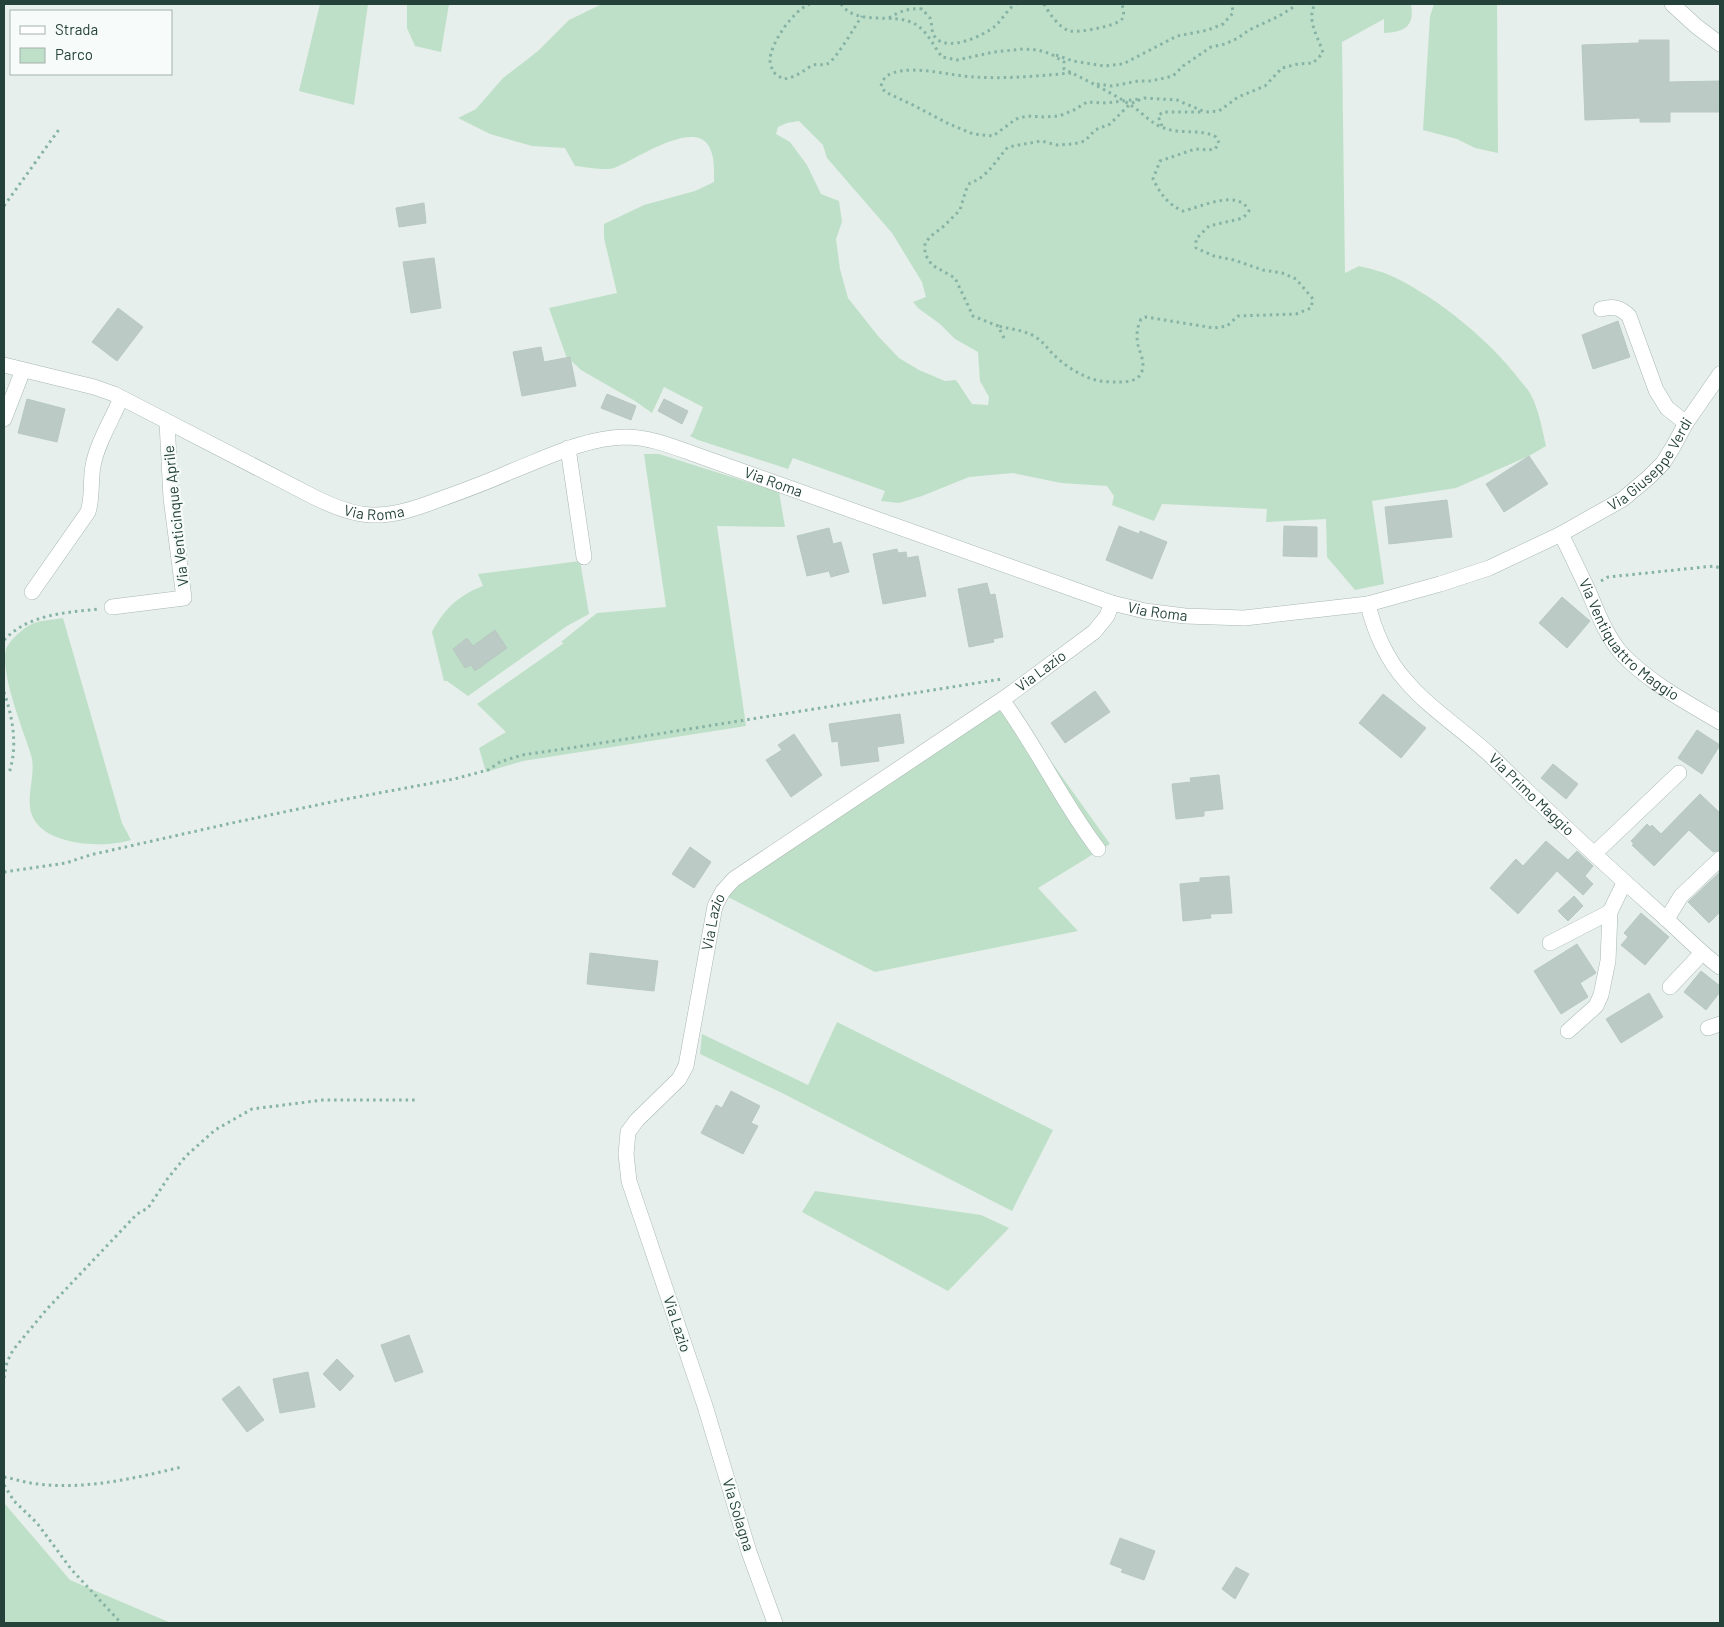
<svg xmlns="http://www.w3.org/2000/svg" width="1724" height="1627" font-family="Barlow,sans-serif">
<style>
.green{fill:#bfe0c8;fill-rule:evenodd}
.building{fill:#bbcac4;stroke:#b8c9c2}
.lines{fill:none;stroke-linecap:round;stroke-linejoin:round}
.minor-casing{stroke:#a8b8b2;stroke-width:16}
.path{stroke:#86b3a5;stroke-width:3;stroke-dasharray:2.5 4;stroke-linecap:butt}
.minor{stroke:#fff;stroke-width:15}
.labels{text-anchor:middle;stroke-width:4.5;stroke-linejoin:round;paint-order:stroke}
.street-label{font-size:15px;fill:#24423a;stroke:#f7fbf9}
</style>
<rect width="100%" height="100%" fill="#e6efeb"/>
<!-- green -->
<g class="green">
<polygon points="320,4 368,4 354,105 299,91"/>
<polygon points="407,4 449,4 441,52 415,46 407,28"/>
<path d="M602 4H1411C1415 27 1404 32 1384 33V19L1342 42 1345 273 1359 266C1372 269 1384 272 1396 278 1440 300 1489 340 1519 379 1523 384 1528 389 1531 395 1539 410 1542 429 1546 446L1529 456 1456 488 1372 501 1384 584 1355 590 1327 557 1326 519 1266 522 1267 509 1162 504 1154 521 1112 505 1114 496 1107 486 1061 483 1013 473 969 477 922 496 899 503 881 501 885 491 793 458 788 469 698 440 690 436 693 432 703 407 664 387 652 413 635 401 581 370 566 356 549 308 617 293 604 238V224L644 205 695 191 714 182C714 170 715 155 708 145 692 120 633 161 614 168 605 171 585 167 575 166L565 148 532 146 490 134 458 118 476 109 503 78 538 51 569 20ZM799 121 823 145 827 158 892 233 922 282 926 297 913 302 918 308 940 324 955 339 978 352 980 381 989 397 988 405 972 404 956 380 945 381 919 370 899 358 878 336 848 298 840 269 836 239 842 222 839 201 821 194 807 165 790 142 776 134 778 127 787 123Z"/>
<polygon points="1434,4 1497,4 1498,153 1475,148 1457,139 1423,130 1430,16"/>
<polygon points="644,454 659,454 779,492 785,527 717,526 746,726 523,761 486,772 479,748 506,732 477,704 564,643 561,642 597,613 666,607"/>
<path d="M580 561 589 614 567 626 468 696 447 681H444L432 632C444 609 459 595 483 586L478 574Z"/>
<path d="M63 618 122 823 131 840C103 849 34 846 30 807 28 789 36 772 31 755 23 729 0 674 6 649 10 640 21 630 30 625 39 620 52 620 63 618Z"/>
<polygon points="1008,701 1110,844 1038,888 1078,931 875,972 728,897 740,879"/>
<polygon points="837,1022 1053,1130 1012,1211 784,1094 700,1054 702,1034 808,1085"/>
<polygon points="815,1191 981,1215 1009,1228 948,1291 802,1212"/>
<polygon points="4,1503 70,1580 171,1623 4,1623"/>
</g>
<!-- building -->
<g class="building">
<polygon points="1639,40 1669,40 1669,82 1720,81 1720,112 1670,112 1670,122 1640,122 1640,118 1585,120 1582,45 1639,43"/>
<polygon points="424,203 426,223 399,227 396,208"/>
<polygon points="434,258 441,308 411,313 403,262"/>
<polygon points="118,308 143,327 117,361 92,342"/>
<polygon points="1618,321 1630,357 1593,369 1582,335"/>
<polygon points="541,347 544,362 570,357 576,386 522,396 513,352"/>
<polygon points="607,394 636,406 631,420 601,408"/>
<polygon points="27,399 65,409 57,442 18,433"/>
<polygon points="664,399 688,411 682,424 658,411"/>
<polygon points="1529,456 1548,484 1504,512 1486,484"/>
<polygon points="1447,500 1452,537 1389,544 1385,507"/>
<polygon points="1119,526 1139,534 1140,531 1167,542 1152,579 1106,560"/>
<polygon points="1284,526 1317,527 1317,557 1283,556"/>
<polygon points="829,528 833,544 841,542 849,572 831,577 829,571 807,576 797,536"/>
<polygon points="897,549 898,553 906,552 907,558 918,556 926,596 883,604 873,554"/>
<polygon points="987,583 990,595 995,594 1003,637 993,639 994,642 969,647 958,589"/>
<polygon points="1562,597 1590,621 1567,648 1539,623"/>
<polygon points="495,630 507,648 475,671 471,665 465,668 453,649 467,638 473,646"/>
<polygon points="1095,691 1110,712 1065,743 1051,723"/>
<polygon points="1383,694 1426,728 1401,758 1359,723"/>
<polygon points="900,714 904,743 877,747 879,761 841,766 838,741 832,742 829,724"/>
<polygon points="1697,730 1720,745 1702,774 1678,758"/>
<polygon points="794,734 822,775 791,797 766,760 782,750 778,745"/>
<polygon points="1553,764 1578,784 1566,799 1541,778"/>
<polygon points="1219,775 1223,809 1204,811 1204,816 1176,819 1172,784 1191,782 1190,778"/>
<polygon points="1700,794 1720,813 1720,850 1713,852 1689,830 1654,866 1632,845 1634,844 1631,841 1647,824 1650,827 1652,825 1661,834"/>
<polygon points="1546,841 1568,860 1577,851 1593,866 1585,876 1593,884 1583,895 1557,871 1518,914 1490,888 1516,859 1523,866"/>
<polygon points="690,847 711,862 694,888 672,874"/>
<polygon points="1720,872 1720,912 1709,923 1688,902"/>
<polygon points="1229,876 1232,913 1210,914 1211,918 1183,921 1180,884 1200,882 1200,878"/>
<polygon points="1574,896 1583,906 1568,921 1558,911"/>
<polygon points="1641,913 1669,937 1645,965 1621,945 1628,937 1624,933"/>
<polygon points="1577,944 1596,973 1580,983 1588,997 1561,1014 1534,971"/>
<polygon points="590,953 658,961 654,991 587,984"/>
<polygon points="1701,971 1720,986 1720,992 1706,1010 1684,992"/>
<polygon points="1649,993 1663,1017 1621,1043 1606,1019"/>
<polygon points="731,1091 760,1106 751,1123 758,1126 743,1154 701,1133 716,1105 722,1108"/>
<polygon points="409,1335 423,1372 395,1382 381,1345"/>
<polygon points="337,1359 354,1376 340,1391 323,1374"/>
<polygon points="308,1372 315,1407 280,1413 273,1379"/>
<polygon points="239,1386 264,1420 247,1432 222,1399"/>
<polygon points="1120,1538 1155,1551 1144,1580 1121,1572 1123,1569 1110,1564"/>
<polygon points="1236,1567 1249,1574 1235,1599 1222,1589"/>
</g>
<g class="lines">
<defs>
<g id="minor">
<polyline points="1672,4 1696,26 1720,44"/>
<path d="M1601 309C1613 306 1620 307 1629 316L1656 390 1667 408 1686 423"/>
<path id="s1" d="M4 365 94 387 114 394 314 497C332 506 351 514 371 515 394 516 417 508 438 500 463 491 488 482 512 471 548 457 585 438 625 437 648 437 669 445 691 453L1112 603 1145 611 1185 616 1244 618 1368 604 1440 584 1489 568 1561 534 1623 499 1648 478 1663 463 1673 447 1686 423 1720 374"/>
<polyline points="4,419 23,370"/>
<polyline points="568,448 584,557"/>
<path id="s2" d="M1561 534C1570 552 1579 571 1588 590 1597 611 1606 636 1622 654 1650 683 1686 702 1720 722"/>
<path d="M32 592 88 512C93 497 90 482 93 466 97 443 112 420 121 398"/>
<path id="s3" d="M1368 604C1374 631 1387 660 1406 681 1430 709 1462 729 1489 754 1546 810 1604 864 1664 917 1683 934 1700 952 1720 967"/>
<polyline points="112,607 184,598 171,498 167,422"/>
<path d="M1002 700C1037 747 1062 802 1098 849"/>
<polyline points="1594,854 1679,773"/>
<polyline points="1665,918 1670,914 1681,896 1720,859"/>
<polyline points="1550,943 1610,912"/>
<polyline points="1670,987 1702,953"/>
<polyline points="1708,1028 1720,1024"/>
<polyline points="1568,1031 1596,1006 1601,995 1608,961 1610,912 1624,883"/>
<path id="s4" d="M775 1623 749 1552 705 1406 629 1181 626 1154 628 1132 637 1120 679 1079 686 1066 715 906 723 891 734 879 1006 697 1094 632 1107 616 1112 603"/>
</g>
</defs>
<!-- minor casing -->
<use href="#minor" class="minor-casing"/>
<!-- path -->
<g class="path">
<path d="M810 4C794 9 770 44 770 60 770 64 772 68 773 72L783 79C794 78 802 72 811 66 816 63 822 66 827 64 836 60 855 26 862 16"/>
<path d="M841 4C857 28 897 10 918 26 928 33 935 48 942 57L957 60 994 52 1023 49 1038 50 1051 54 1064 62V69C1086 80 1108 91 1129 104 1141 111 1151 124 1164 128 1182 135 1200 128 1216 137L1219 143 1215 149 1208 150 1195 149 1160 161 1153 179C1160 193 1168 205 1183 211 1201 207 1239 188 1249 211L1244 217 1239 219 1209 226 1196 239V248L1214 256 1234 260 1263 270 1282 273 1296 279 1313 299 1311 308 1296 314 1238 316 1227 326 1214 328 1146 317 1141 319C1137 328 1136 335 1138 345 1140 353 1145 362 1142 371 1139 381 1128 382 1119 382 1113 382 1106 382 1100 381 1083 378 1063 365 1051 352 1045 345 1042 341 1034 336 1023 330 1010 329 998 326"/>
<path d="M1044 4C1049 13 1059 28 1070 31 1079 33 1117 26 1122 19 1125 14 1123 9 1122 4"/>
<path d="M889 18C900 11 909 8 922 9 924 12 928 15 930 18 933 25 930 33 937 39 949 51 984 36 995 26 1003 19 1007 9 1016 4"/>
<polyline points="1056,55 1073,61 1104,66 1123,64 1177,36 1208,30 1223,24 1233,13 1232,4"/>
<path d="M1071 73C1039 76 1006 79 974 77 952 76 914 65 893 73 886 75 883 79 881 86L885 92 911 104 949 124 973 134 993 136 1016 119 1027 116 1044 117 1059 116 1074 110 1087 102 1106 103 1139 99"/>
<polyline points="1097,84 1112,86 1138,81 1151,81 1173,76 1183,66 1211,47 1225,44 1238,38 1249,30 1279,16 1292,8 1296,4"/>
<polyline points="1162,126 1158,116 1163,112 1202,112"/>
<polyline points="4,206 60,128"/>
<path d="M1004 338 998 326 973 316 955 278 932 265 925 254V243L931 236 944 226 960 210 966 190 970 183C988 177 995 161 1008 147L1041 141 1057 145 1073 144 1085 141 1095 130 1110 124 1130 104 1144 98 1177 100 1205 112 1219 111 1238 97 1265 86 1282 68 1298 64 1313 63 1323 53C1318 36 1306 20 1315 4"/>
<polyline points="1601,581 1608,577 1714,566 1720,568"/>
<path d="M4 640C29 614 64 613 98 609"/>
<path d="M4 692C13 719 18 746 9 773"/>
<polyline points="4,872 66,863 90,855 232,823 336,801 454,779 488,770 500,762 522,755 570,748 1002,679"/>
<polyline points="4,1378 7,1362 13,1350 47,1309 137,1214 148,1208 168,1178 186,1156 215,1130 252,1109 323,1100 416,1100"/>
<path d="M4 1477C15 1479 26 1483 38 1484 86 1490 135 1478 182 1467"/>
<polyline points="4,1485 14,1501 37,1523 71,1569 121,1623"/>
</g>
<!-- minor -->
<use href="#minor" class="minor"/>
</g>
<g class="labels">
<!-- street labels -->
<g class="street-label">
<text dy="5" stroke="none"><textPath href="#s1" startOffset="1761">Via Giuseppe Verdi</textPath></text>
<text dy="5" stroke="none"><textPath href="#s1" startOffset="822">Via Roma</textPath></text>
<text dy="5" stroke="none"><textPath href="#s1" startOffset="402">Via Roma</textPath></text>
<text transform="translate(176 516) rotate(-96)" y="5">Via Venticinque Aprile</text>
<text dy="5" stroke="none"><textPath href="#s1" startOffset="1228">Via Roma</textPath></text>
<text dy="5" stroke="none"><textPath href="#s2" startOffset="128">Via Ventiquattro Maggio</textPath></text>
<text dy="5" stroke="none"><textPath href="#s4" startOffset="1170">Via Lazio</textPath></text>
<text dy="5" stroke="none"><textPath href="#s3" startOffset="256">Via Primo Maggio</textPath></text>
<text dy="5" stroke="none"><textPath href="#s4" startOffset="750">Via Lazio</textPath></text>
<text transform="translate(677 1324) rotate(72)" y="5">Via Lazio</text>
<text transform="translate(738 1515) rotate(73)" y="5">Via Solagna</text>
</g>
</g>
<!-- border -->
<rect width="1724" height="1627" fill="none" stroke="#24423a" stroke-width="10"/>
<!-- legend -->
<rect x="10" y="10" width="162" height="65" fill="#f7fbf9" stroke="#a3b1ad"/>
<rect x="20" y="26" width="25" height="8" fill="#ffffff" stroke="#a3b1ad"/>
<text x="55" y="35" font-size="15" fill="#24423a">Strada</text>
<rect x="20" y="48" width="25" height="15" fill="#bfe0c8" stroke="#a3b1ad"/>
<text x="55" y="60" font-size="15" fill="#24423a">Parco</text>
</svg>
